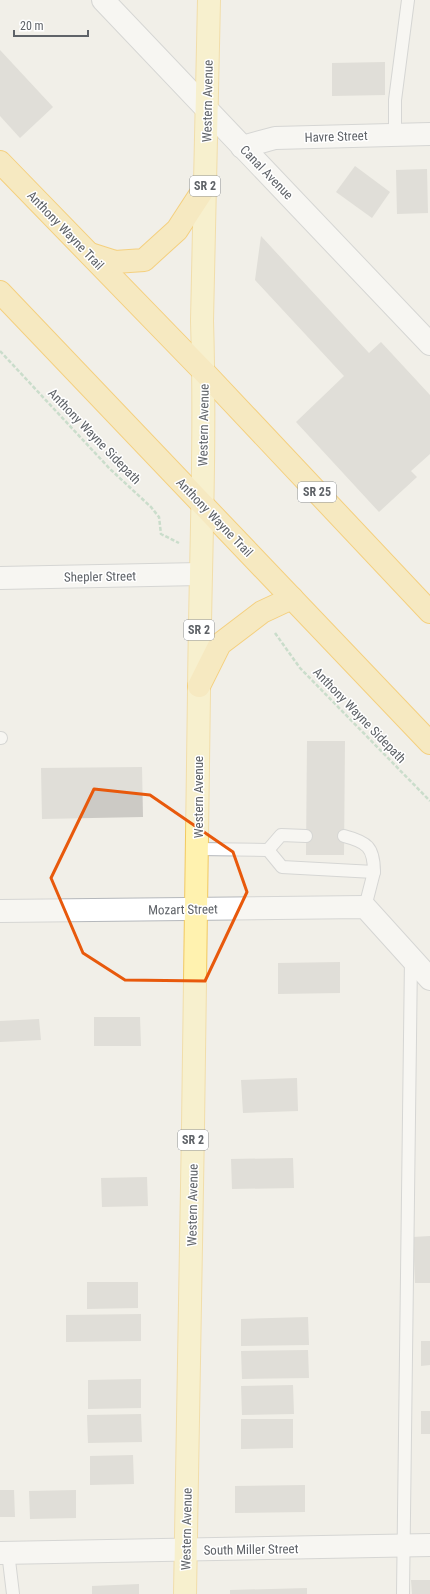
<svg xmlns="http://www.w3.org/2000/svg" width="430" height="1594" font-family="'Roboto Condensed',sans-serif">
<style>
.building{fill:#cccac5}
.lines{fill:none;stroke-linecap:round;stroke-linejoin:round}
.lane-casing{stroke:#b5b8bc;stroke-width:14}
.street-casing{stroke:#b5b8bc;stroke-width:24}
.primary-casing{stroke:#f2c960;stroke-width:24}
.highway-casing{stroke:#f9ab00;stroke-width:24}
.path{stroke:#9cc7a9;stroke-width:2.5;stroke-dasharray:4 2;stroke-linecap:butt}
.lane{stroke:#fff;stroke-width:12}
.street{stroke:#fff;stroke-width:22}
.primary{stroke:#fff2af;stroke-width:22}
.highway{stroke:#fde293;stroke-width:22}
.marked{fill:none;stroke:#e8590c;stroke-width:3;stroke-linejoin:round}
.labels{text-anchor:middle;stroke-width:3;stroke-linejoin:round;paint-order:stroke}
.shield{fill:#fff;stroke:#8f9295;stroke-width:1}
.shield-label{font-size:12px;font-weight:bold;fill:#5f6368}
.street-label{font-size:13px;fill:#5f6368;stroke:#fff}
</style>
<rect width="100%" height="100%" fill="#f1efe8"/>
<!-- building -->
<g class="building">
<polygon points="0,50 53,107 20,138 0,116"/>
<polygon points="385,62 385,95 332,96 332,63"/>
<polygon points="355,166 390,192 372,218 336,192"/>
<polygon points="427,169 428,213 397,214 396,170"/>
<polygon points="261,236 369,353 381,342 430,395 430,454 411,471 417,477 379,512 296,422 344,376 255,280"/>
<polygon points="307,741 345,741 344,855 306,855"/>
<polygon points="142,767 143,817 42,819 41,768"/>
<polygon points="340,962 340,993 278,994 278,963"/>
<polygon points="94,1017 140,1017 141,1046 94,1046"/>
<polygon points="39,1019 41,1040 0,1042 0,1021"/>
<polygon points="297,1078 298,1111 243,1113 241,1080"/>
<polygon points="293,1158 294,1188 232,1189 231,1159"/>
<polygon points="147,1177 148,1206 102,1207 101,1178"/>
<polygon points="430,1236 430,1283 415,1283 413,1237"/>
<polygon points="87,1282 138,1282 138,1308 87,1309"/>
<polygon points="141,1314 141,1341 66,1342 66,1315"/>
<polygon points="308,1317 309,1345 241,1346 241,1319"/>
<polygon points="421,1341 430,1341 430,1365 421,1366"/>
<polygon points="308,1350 309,1378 242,1379 241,1351"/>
<polygon points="141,1379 141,1408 88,1409 88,1380"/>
<polygon points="293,1385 294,1414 242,1415 241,1386"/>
<rect x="421" y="1411" width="9" height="23"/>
<polygon points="141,1414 142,1442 88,1443 87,1415"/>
<polygon points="241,1419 293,1419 293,1448 241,1449"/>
<polygon points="133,1455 134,1484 90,1485 90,1456"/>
<polygon points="305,1485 305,1512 235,1513 235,1486"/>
<polygon points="0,1490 14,1490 15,1517 0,1517"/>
<polygon points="76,1490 76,1518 30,1519 29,1491"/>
<polygon points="411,1580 430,1580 430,1594 412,1594"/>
<polygon points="139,1584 139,1594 92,1594 92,1586"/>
<polygon points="307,1588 307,1594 230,1594 230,1590"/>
</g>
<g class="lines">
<defs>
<g id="lane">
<polyline points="395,134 395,100 408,0"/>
<polyline points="0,738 1,738"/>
<path d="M306 836 281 835 268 850 282 867 374 872C374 847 367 842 344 836"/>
<polyline points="198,849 268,850"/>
<polyline points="365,907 374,872"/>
<polyline points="8,1552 13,1594"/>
<polyline points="403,1594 411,958"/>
</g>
<g id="street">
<polyline points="103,0 430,344"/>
<polyline points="242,147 275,138 430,134"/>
<polyline points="0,578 200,574"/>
<polyline points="0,911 365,907 430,979"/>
<polyline points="0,1553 430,1545"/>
</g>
<path id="primary" d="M185 1594C190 1293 196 993 199 692 200 569 206 445 202 321L209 0"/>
<g id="highway">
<polyline points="0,162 204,372 430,612"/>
<polyline points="90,254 115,262 144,260 177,230 205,187"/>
<polyline points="0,292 430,743"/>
<polyline points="199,686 220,644 262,612 292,598"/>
</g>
</defs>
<!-- lane casing -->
<use href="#lane" class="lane-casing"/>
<!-- street casing -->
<use href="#street" class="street-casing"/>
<!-- primary casing -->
<use href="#primary" class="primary-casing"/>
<!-- highway casing -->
<use href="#highway" class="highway-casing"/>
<!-- path -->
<g class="path">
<polyline points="0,351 110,469 151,507 159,517 161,534 179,543"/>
<polyline points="275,633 300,668 430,801"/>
</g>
<!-- lane -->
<use href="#lane" class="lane"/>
<!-- street -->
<use href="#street" class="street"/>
<!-- primary -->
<use href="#primary" class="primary"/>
<!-- highway -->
<use href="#highway" class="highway"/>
</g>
<!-- marked area -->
<path d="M0 0H430V1594H0ZM94 789 150 795 233 852 247 892 205 981 125 980 83 953 51 878Z" fill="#f1efe8" fill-opacity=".55" fill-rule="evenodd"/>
<path class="marked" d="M94 789 150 795 233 852 247 892 205 981 125 980 83 953 51 878Z"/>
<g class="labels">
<!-- shield labels -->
<g class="shield">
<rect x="190" y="176" width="30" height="20" rx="3"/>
<rect x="298" y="482" width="38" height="20" rx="3"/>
<rect x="184" y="620" width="30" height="20" rx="3"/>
<rect x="178" y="1130" width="30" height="20" rx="3"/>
</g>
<g class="shield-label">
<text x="205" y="190">SR 2</text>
<text x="317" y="496">SR 25</text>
<text x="199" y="634">SR 2</text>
<text x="193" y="1144">SR 2</text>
</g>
<!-- street labels -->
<g class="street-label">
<text transform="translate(207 101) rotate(-89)" y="5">Western Avenue</text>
<text transform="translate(336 136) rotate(-2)" y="5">Havre Street</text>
<text transform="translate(267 172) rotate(46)" y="5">Canal Avenue</text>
<text transform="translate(66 230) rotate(46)" y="5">Anthony Wayne Trail</text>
<text transform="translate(203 425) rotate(-89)" y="5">Western Avenue</text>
<text transform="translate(95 436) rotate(46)" y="5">Anthony Wayne Sidepath</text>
<text transform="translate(215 517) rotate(46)" y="5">Anthony Wayne Trail</text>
<text transform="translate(100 576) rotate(-1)" y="5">Shepler Street</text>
<text transform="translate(360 715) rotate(46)" y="5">Anthony Wayne Sidepath</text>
<text transform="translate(198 797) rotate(-90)" y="5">Western Avenue</text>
<text transform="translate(183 909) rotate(-1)" y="5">Mozart Street</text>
<text transform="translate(192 1205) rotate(-89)" y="5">Western Avenue</text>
<text transform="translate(186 1529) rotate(-89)" y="5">Western Avenue</text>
<text transform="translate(251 1549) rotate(-1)" y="5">South Miller Street</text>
</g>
</g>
<!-- scale -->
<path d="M14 30v6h74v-6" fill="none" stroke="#5f6368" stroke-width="2"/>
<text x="20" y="30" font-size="12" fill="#5f6368" stroke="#ffffff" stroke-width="3" paint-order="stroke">20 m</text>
</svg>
